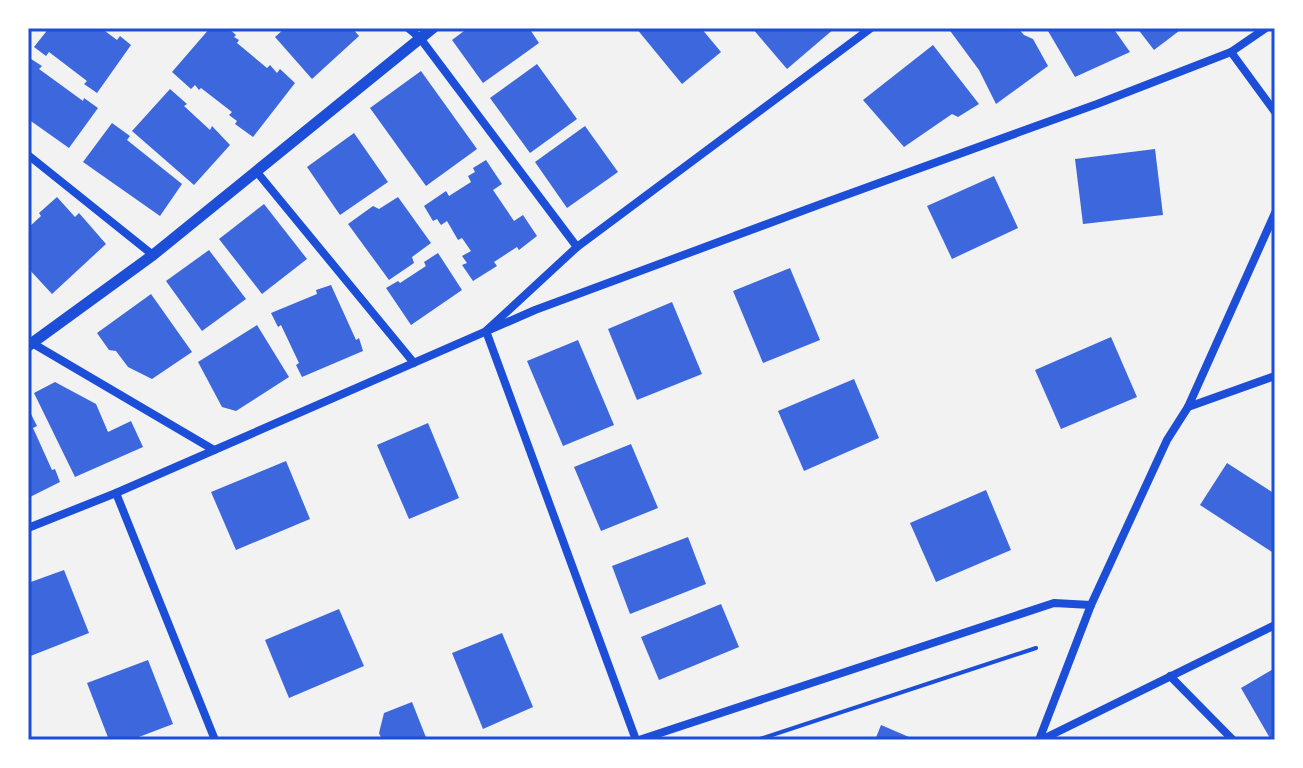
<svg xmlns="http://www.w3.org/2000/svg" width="1303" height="768" font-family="Helvetica,sans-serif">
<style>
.building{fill:#3d67dc}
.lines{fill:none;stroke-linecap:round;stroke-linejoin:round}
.service{stroke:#1d4ed8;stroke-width:4}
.minor{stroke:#1d4ed8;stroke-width:8}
.tertiary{stroke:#1d4ed8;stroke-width:11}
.neatline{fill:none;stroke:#1d4ed8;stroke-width:3}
</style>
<rect width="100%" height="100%" fill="#f2f2f2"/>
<!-- building -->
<g class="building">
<polygon points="49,28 101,28 117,40 120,36 131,45 97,93 84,84 87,81 49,52 46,56 34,47"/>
<polygon points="210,28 228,28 236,35 234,37 239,40 237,43 267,68 270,65 277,73 280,69 295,83 253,137 235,124 237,121 229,115 232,112 201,88 199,90 195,85 191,89 172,72"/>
<polygon points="285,28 352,28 359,36 312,79 275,37"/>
<polygon points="468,28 529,28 539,43 483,83 452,40"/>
<polygon points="636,28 701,28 721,52 682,84"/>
<polygon points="752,28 835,28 787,69"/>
<polygon points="948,28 1018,28 1024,35 1033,39 1048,66 996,104 979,70"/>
<polygon points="1054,28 1113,28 1130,52 1075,77 1048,31"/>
<polygon points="1137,28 1183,28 1154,50"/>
<polygon points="933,45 979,104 958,117 952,114 904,147 863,100"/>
<polygon points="28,57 42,66 39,69 83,101 84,98 98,108 69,148 28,119"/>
<polygon points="537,64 577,119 530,153 490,98"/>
<polygon points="421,71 477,149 426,186 370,108"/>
<polygon points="170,89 187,104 184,106 210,130 212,126 230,145 194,185 132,131"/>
<polygon points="112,123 130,136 127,140 182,184 160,216 83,162"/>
<polygon points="585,126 618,172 567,208 535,162"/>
<polygon points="354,133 388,182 340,215 307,167"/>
<polygon points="1155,149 1163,215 1083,224 1075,159"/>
<polygon points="486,160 502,184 493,190 514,221 523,215 537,236 519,250 517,247 494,262 497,266 473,281 462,265 467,263 462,256 471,251 462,238 458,240 447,221 441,225 437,219 433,221 424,206 446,191 449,196 471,182 468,176 475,172 473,168"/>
<polygon points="994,176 1018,228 952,259 927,206"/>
<polygon points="57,197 75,217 79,213 106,244 52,294 28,268 28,228 41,216 39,213"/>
<polygon points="398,197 431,243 412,257 414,263 389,280 348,224 373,206 379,209"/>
<polygon points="264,204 307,259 262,294 219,239"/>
<polygon points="209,250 246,299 202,331 166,281"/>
<polygon points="438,253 462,290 411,325 386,288 398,281 400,283 426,266 424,262"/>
<polygon points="790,268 820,340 763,363 733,291"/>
<polygon points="331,285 356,340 359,338 363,351 302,377 296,365 299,363 281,325 278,327 271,313 317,294 316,290"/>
<polygon points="151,294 192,352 152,379 128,367 116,351 109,350 97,333"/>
<polygon points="672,302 702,374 637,400 608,329"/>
<polygon points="257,325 289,377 236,411 222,407 198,362"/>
<polygon points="1111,337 1137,397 1061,429 1035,370"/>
<polygon points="578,340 614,425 563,446 527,361"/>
<polygon points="854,379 879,438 804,471 778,411"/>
<polygon points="55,382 96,404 108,432 131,421 143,447 75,477 34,393"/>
<polygon points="28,408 37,426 33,428 52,470 55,469 60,482 28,498"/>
<polygon points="428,423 459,498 409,519 377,445"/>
<polygon points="631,444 658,508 601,531 574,467"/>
<polygon points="286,461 310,519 236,550 211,492"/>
<polygon points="1227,463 1275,494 1275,554 1200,505"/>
<polygon points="986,490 1011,550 936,582 910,523"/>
<polygon points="688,537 706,584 630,614 612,566"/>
<polygon points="64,570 89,633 28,657 28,583"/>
<polygon points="721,604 739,647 659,680 641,637"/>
<polygon points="339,609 364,666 289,698 265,640"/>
<polygon points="502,633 533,707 483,729 452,653"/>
<polygon points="148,660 173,724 131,740 109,740 87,683"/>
<polygon points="1275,668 1275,740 1271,740 1241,688"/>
<polygon points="412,702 427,740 382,740 379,733 384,713"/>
<polygon points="881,725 916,740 875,740"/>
</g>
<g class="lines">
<!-- service -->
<polyline class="service" points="757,740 1036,648"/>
<!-- minor -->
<g class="minor">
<polyline points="408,28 420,38 577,247"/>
<polyline points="1231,52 1275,112"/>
<polyline points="28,155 153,255"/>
<polyline points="256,171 414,363"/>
<polyline points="32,343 214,450"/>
<polyline points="1188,407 1275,376"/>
<polyline points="116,493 215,740"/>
<polyline points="28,528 116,493 535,310 821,204 1097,104 1231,52 1266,28"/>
<polyline points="1170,676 1233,740"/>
<polyline points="636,740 486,331 577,247 871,28"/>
<polyline points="639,740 1054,603 1091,605"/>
<polyline points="1039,740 1091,605 1167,440 1188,407 1275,213"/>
<polyline points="1041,740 1275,625"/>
</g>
<!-- tertiary -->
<polyline class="tertiary" points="28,346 153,255 433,28"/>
</g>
<!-- border -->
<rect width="1303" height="768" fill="none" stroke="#ffffff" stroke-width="60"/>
<rect x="30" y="30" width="1243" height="708" class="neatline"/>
</svg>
